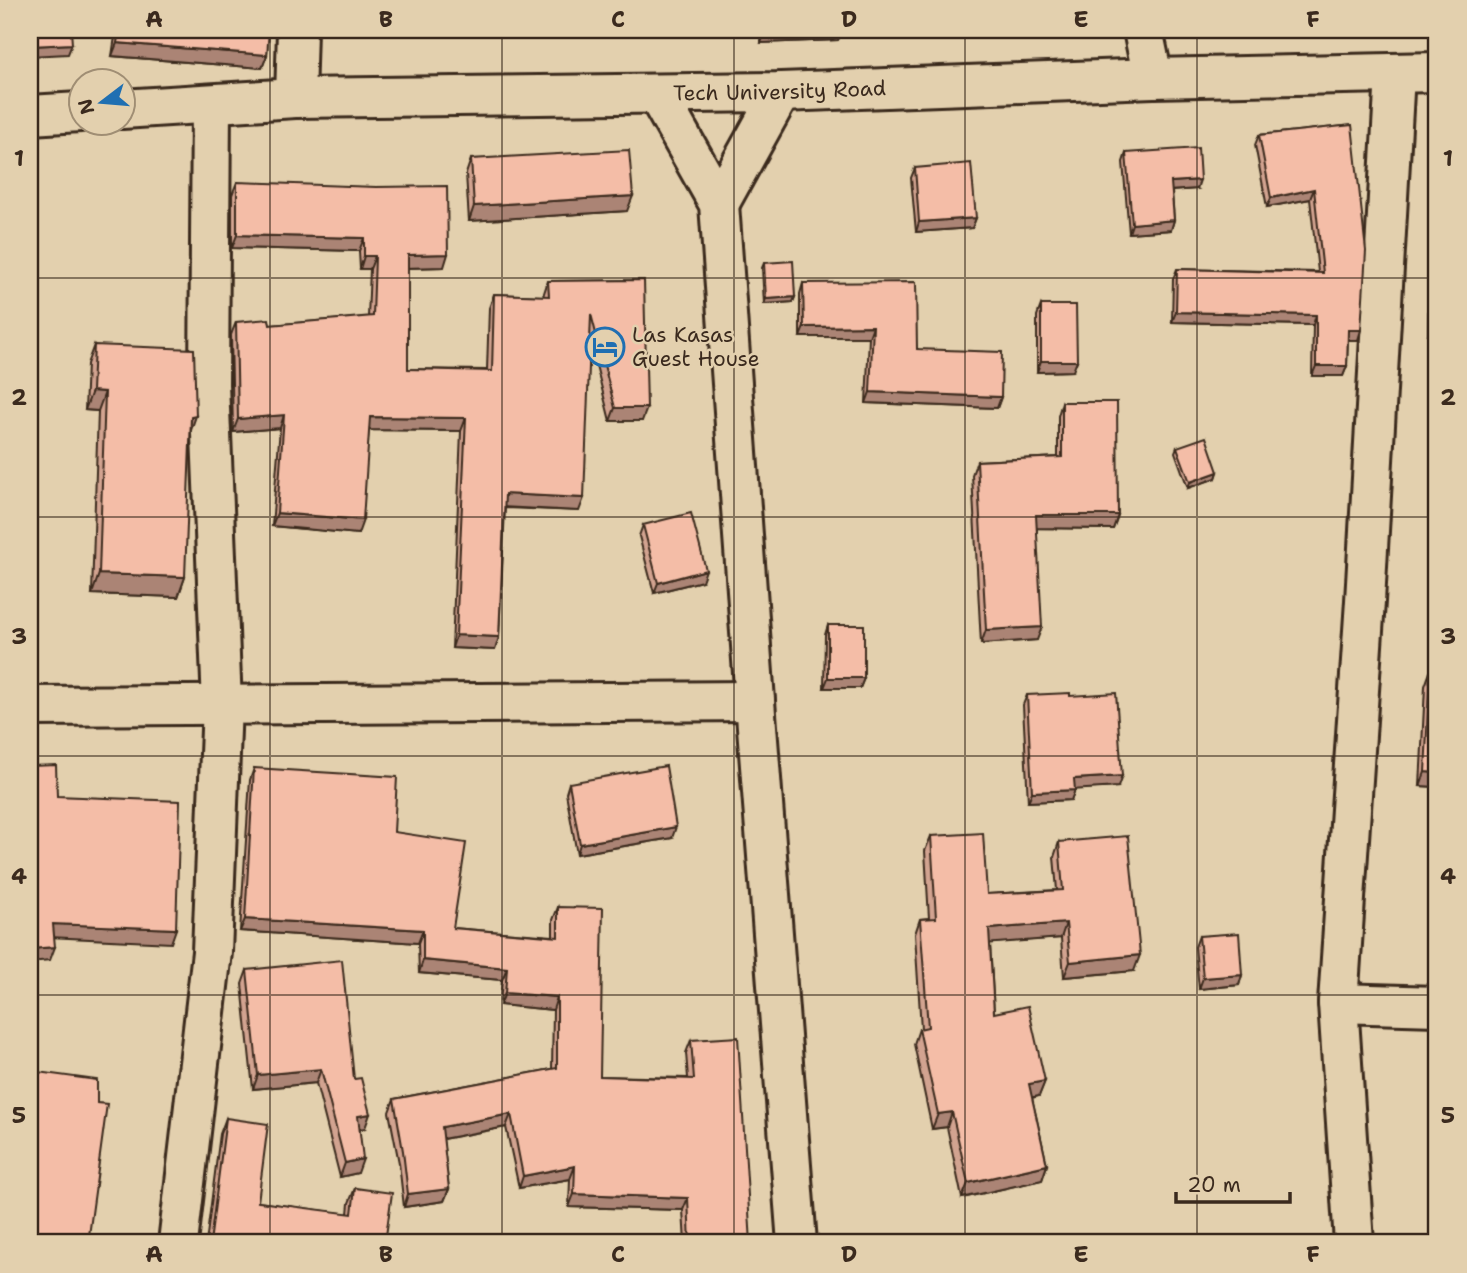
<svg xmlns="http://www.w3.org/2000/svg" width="1467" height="1273" font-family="'Shantell Sans',sans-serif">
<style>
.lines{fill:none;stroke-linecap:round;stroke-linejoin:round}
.minor-casing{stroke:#3b2a1e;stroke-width:44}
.tertiary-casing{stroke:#3b2a1e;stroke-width:44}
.minor{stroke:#e3d0ae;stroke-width:38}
.tertiary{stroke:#e3d0ae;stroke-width:38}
.wall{fill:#d2a390;stroke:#3b2a1e;stroke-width:2}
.shaded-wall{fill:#ab8475;stroke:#3b2a1e;stroke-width:2}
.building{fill:#f4bda7;stroke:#3b2a1e;stroke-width:2}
.grid{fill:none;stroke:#3b2a1e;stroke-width:2;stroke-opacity:0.55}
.labels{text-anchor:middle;stroke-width:5;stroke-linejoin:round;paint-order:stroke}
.street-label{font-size:21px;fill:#3b2a1e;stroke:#e3d0ae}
.poi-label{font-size:21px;fill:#3b2a1e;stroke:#e3d0ae;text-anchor:start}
.neatline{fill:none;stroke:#3b2a1e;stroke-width:2.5}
.grid-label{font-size:23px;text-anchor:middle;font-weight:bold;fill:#3b2a1e}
</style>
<rect width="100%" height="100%" fill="#e3d0ae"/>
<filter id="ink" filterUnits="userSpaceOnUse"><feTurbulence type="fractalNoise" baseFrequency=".0143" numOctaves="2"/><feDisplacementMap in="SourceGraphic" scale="14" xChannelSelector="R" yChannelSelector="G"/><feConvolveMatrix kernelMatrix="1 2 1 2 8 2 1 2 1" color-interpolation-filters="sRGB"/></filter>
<g filter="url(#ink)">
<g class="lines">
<defs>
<g id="minor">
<polyline points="1143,30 1153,78"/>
<polyline points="657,94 719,204 755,701 797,1243"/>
<polyline points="295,98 297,30"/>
<polyline points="719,204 781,92"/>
<polyline points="30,706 755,701"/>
<polyline points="1338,1003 1437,1006"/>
<polyline points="178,1243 212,952 222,705 209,384 211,104"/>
<polyline points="1354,1243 1338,1003 1365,601 1395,74"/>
</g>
<g id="tertiary">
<path id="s1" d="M122 109 295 98 781 92 1153 78 1437 72"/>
<polyline points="30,115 80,112"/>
</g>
</defs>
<!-- minor casing -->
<use href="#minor" class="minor-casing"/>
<!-- tertiary casing -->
<use href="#tertiary" class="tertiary-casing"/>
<!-- minor -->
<use href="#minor" class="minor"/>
<!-- tertiary -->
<use href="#tertiary" class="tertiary"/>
</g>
<!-- wall -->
<g class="wall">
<polygon points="116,30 269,30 267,55 262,68 112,56"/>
<polygon points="447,30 468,30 466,34"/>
<polygon points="761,30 842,30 838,40 761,43"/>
<polygon points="1352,125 1358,340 1348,340 1347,366 1343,376 1312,376 1313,325 1172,322 1173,279 1177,269 1318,272 1310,199 1267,207 1255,145 1259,135"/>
<polygon points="1126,153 1197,189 1172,191 1174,220 1171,230 1129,233 1123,162"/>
<polygon points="471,159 627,211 469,221 466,174"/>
<polygon points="915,168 976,218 972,228 916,232 911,178"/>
<polygon points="237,182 444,267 408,268 408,369 487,370 489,308 494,294 543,296 548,281 644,280 642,421 610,421 590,341 579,511 505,508 499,637 495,650 452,648 461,431 369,430 358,534 272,526 280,428 233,432 231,335 236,322 270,325 368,317 370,269 360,269 359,251 232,248 232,195"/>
<polygon points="764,263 795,297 793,302 764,304 762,268"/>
<polygon points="1433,278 1437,336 1428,335 1429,288"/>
<polygon points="803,283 1001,397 997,408 866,403 869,337 800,337 800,294"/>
<polygon points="1041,305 1073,371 1037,372 1037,316"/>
<polygon points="94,345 185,577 178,597 92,594 98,411 85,410 87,364"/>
<polygon points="1062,402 1118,515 1113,529 1037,528 1037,640 981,644 972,475 977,461 1058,457 1058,416"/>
<polygon points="1177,447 1218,472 1216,478 1188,488 1175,452"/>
<polygon points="643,525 702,581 654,593 639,536"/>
<polygon points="828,625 864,678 860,688 824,688 825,635"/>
<polygon points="1430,672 1437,672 1437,787 1420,786 1425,686"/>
<polygon points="1027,695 1070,696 1118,787 1075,789 1071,800 1028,802 1023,705"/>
<polygon points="254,768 394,832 453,928 553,936 553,920 558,907 600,1076 688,1078 686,1053 691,1040 751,1243 685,1243 683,1210 569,1207 570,1179 519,1188 506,1127 443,1139 449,1189 444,1201 404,1207 399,1163 389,1112 394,1099 552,1069 553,1010 500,1005 502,980 419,973 418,943 240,931 250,780"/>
<polygon points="569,783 672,838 577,854 566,793"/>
<polygon points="931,836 987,894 1057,890 1054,857 1059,842 1134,971 1064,977 1061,938 990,943 994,1013 1045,1081 1039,1096 1032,1098 1047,1165 1042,1180 962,1198 947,1127 932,1129 914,1044 919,1029 921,1029 915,934 920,919 929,918 925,851"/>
<polygon points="1199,936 1242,975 1239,985 1199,989 1195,947"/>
<polygon points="247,970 365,1128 360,1129 358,1173 340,1177 316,1083 253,1089 242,984"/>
<polygon points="226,1118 258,1202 348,1214 349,1203 355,1188 385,1243 206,1243 220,1134"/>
</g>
<!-- shaded-wall -->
<g class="shaded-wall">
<polygon points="766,30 842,30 838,40 761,43"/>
<polygon points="1232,30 1289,30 1261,34 1230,35"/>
<polygon points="117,43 267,55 262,68 112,56"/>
<polygon points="72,44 68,54 30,56 30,46"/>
<polygon points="1200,180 1197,189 1168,191 1171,182"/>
<polygon points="1314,189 1310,199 1267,207 1271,198"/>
<polygon points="633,196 627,211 469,221 474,206"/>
<polygon points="976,218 972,228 916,232 919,222"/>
<polygon points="1174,220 1171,230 1129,233 1132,224"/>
<polygon points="237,235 364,238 359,251 232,248"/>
<polygon points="448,254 444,267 403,268 408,255"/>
<polygon points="364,256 375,256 370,269 360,269"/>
<polygon points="795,297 793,302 764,304 766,299"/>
<polygon points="1176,312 1316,315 1313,325 1172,322"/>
<polygon points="1432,325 1437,325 1437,336 1428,335"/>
<polygon points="873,326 869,337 800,337 804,327"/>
<polygon points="1348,330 1361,330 1358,340 1344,340"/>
<polygon points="1041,361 1077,361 1073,371 1037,372"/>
<polygon points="1316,366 1347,366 1343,376 1312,376"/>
<polygon points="92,391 105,392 98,411 85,410"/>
<polygon points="870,392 1001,397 997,408 866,403"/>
<polygon points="615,408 647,408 642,421 610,421"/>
<polygon points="284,415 280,428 233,432 238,419"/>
<polygon points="196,416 189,436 191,417"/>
<polygon points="370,417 466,418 461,431 366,430"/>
<polygon points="1218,472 1216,478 1188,488 1190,482"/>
<polygon points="505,494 584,498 579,511 501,507"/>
<polygon points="277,513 363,520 358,534 272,526"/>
<polygon points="1036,515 1118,515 1113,529 1031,528"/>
<polygon points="706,570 702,581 654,593 658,583"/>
<polygon points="99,574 185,577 178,597 92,594"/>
<polygon points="1042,627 1037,640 981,644 986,630"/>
<polygon points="456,635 499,637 495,650 452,648"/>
<polygon points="828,678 864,678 860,688 824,688"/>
<polygon points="1425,772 1437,773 1437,787 1420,786"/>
<polygon points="1122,776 1118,787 1071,790 1074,779"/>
<polygon points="1075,790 1071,800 1028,802 1032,792"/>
<polygon points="676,827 672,838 577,854 580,844"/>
<polygon points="245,919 423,930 418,943 240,931"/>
<polygon points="1066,923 1061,938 984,944 989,929"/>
<polygon points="53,924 176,929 171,943 49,937"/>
<polygon points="55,947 50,960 30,962 30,949"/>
<polygon points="1140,955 1134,971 1064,977 1070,962"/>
<polygon points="423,960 507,968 502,980 419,973"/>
<polygon points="1242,975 1239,985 1199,989 1203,978"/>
<polygon points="505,993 557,997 553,1010 500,1005"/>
<polygon points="321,1069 316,1083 253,1089 258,1075"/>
<polygon points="1045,1081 1039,1096 1024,1099 1029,1084"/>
<polygon points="952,1112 947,1127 932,1129 938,1114"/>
<polygon points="370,1114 365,1128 353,1130 358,1116"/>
<polygon points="511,1114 506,1127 437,1140 442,1127"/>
<polygon points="363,1159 358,1173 340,1177 345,1163"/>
<polygon points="1047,1165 1042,1180 962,1198 968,1183"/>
<polygon points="575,1166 570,1179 519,1188 523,1176"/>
<polygon points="449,1189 444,1201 404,1207 408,1194"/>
<polygon points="574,1194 688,1198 683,1210 569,1207"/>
</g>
<!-- building -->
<g class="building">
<polygon points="30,30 71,30 72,44 30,46"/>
<polygon points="119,30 269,30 267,55 117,43"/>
<polygon points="1352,125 1366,251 1361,330 1348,330 1347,366 1316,366 1316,315 1176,312 1177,269 1323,273 1314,189 1271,198 1259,135"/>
<polygon points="1198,148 1200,180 1171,182 1174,220 1132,224 1126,153"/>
<polygon points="629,150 633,196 474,206 471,159"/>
<polygon points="971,163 976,218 919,222 915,168"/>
<polygon points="237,182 376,187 447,186 448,254 408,255 408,369 492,371 494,294 549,296 548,281 644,280 647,408 615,408 591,314 584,498 505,494 499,637 456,635 466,418 370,417 363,520 277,513 284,415 238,419 236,322 269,319 270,325 373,316 375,256 364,256 364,238 237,235"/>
<polygon points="793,261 795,297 766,299 764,263"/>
<polygon points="1433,278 1437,278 1437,325 1432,325"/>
<polygon points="916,282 917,349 1002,352 1001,397 870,392 873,326 804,327 803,283"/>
<polygon points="1041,305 1076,305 1077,361 1041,361"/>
<polygon points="94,345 194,349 196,416 191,417 185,577 99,574 105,392 92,391"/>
<polygon points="1062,402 1117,402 1118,515 1036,515 1042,627 986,630 977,461 1062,457"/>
<polygon points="1206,437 1218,472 1190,482 1177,447"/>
<polygon points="691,513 706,570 658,583 643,525"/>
<rect x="828" y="625" width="36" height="53"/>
<polygon points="1430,672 1437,672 1437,773 1425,772"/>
<polygon points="1070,693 1070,696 1116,693 1122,776 1074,779 1075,790 1032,792 1027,695"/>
<polygon points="56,765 57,796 180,801 176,929 53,924 55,947 30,949 30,766"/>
<polygon points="666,766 676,827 580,844 569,783"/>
<polygon points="254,768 397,777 394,832 466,843 453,928 558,937 558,907 603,908 600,1076 694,1079 691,1040 738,1037 751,1243 690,1243 688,1198 574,1194 575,1166 523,1176 511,1114 442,1127 449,1189 408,1194 403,1151 394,1099 557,1068 557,997 505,993 507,968 423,960 423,930 245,919"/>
<polygon points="983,833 987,894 1063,890 1059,842 1128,836 1140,955 1070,962 1066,923 989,929 994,1013 1028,1006 1045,1081 1029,1084 1047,1165 968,1183 952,1112 938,1114 919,1029 928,1027 920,919 936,918 931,836"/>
<polygon points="1239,933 1242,975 1203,978 1199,936"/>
<polygon points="342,960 354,1079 361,1078 370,1114 358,1116 363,1159 345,1163 321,1069 258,1075 247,970"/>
<polygon points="30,1071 97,1080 97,1103 107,1104 88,1243 30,1243"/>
<polygon points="226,1118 268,1124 258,1202 352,1214 355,1188 392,1193 385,1243 210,1243"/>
</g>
</g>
<!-- grid -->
<path class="grid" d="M270 30V1243M502 30V1243M734 30V1243M965 30V1243M1197 30V1243M30 278H1437M30 517H1437M30 756H1437M30 995H1437"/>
<!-- icons -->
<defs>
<symbol id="hotel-ring" viewBox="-11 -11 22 22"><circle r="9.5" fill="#e3d0ae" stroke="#1f6fb2" stroke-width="1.5"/><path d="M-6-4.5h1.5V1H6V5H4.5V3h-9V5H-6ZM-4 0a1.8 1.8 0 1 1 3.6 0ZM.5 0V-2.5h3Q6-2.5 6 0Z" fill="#1f6fb2"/></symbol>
</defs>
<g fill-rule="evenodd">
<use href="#hotel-ring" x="583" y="325" width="44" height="44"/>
</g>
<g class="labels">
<!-- street labels -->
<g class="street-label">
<text dy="7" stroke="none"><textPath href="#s1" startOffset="658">Tech University Road</textPath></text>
</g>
<!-- poi labels -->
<g class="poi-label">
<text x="632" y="342">Las Kasas<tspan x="632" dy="24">Guest House</tspan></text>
</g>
</g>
<!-- margin -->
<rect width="1467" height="1273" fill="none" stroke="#e3d0ae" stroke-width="77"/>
<!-- north arrow -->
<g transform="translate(102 102) rotate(254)"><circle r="33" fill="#e3d0ae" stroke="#a08e74" stroke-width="2"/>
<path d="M0-5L12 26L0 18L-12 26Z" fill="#1f6fb2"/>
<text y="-10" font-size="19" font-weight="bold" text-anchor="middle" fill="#3b2a1e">N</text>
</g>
<!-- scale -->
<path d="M1176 1192v10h114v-10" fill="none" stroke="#3b2a1e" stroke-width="3.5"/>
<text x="1187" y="1192" font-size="21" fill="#3b2a1e" stroke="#e3d0ae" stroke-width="5" paint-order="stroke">20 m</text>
<rect x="38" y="38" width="1390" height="1196" class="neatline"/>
<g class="grid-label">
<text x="154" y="27">A</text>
<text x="386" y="27">B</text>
<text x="618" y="27">C</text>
<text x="849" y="27">D</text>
<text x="1081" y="27">E</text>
<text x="1313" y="27">F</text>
<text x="19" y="166">1</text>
<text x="1448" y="166">1</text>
<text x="19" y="405">2</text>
<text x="1448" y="405">2</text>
<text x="19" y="644">3</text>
<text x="1448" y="644">3</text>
<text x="19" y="884">4</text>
<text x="1448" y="884">4</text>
<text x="19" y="1123">5</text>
<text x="1448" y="1123">5</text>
<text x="154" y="1262">A</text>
<text x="386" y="1262">B</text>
<text x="618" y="1262">C</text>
<text x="849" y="1262">D</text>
<text x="1081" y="1262">E</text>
<text x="1313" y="1262">F</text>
</g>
</svg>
